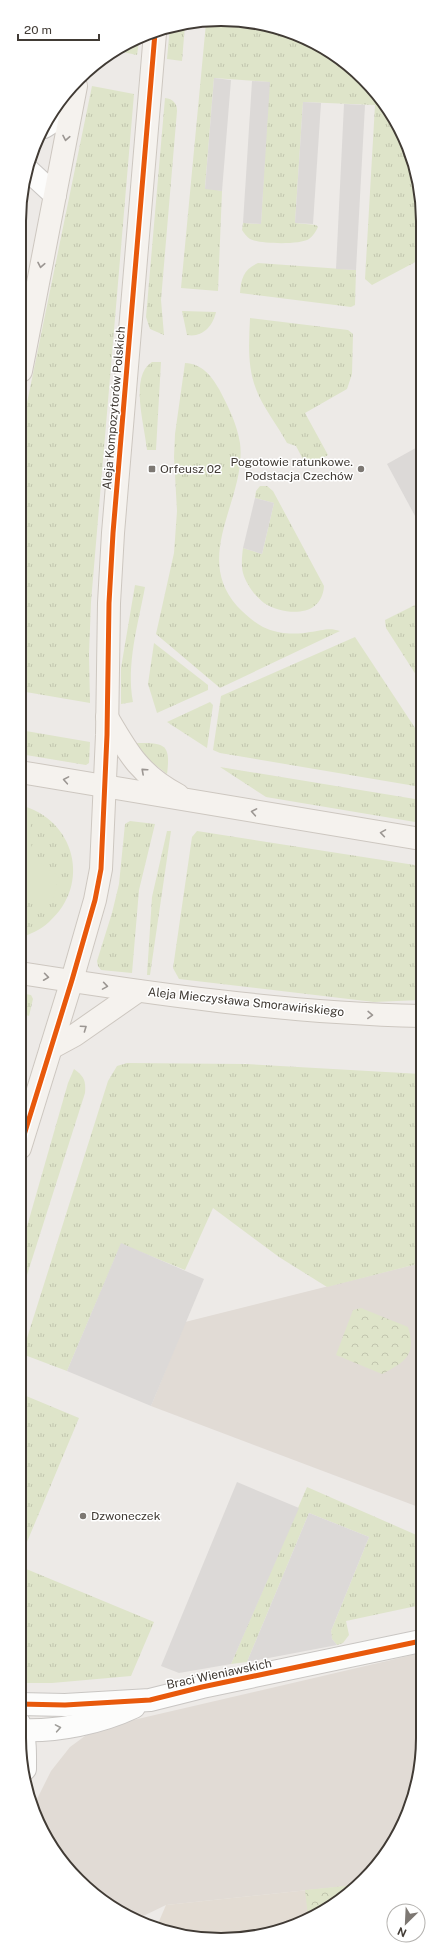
<svg xmlns="http://www.w3.org/2000/svg" width="442" height="1959" font-family="'Public Sans',sans-serif">
<style>
.residential{fill:#e1dbd5}
.education{fill:#e3dcd3}
.grass{fill:url(#grass-tufts)}
.park{fill:url(#park-crowns)}
.garden{fill:#dee4c9}
.parking{fill:#dcd9d7}
.lines{fill:none;stroke-linecap:round;stroke-linejoin:round}
.street-casing{stroke:#c9c6c3;stroke-width:24}
.secondary-casing{stroke:#cdc7c0;stroke-width:24}
.street{stroke:#fcfcfb;stroke-width:22}
.secondary{stroke:#f5f2ee;stroke-width:22}
.cycleway-casing{stroke:#fff;stroke-width:8}
.cycleway{stroke:#e8590c;stroke-width:5}
.oneway{stroke:#9b9692}
.oneway2{stroke:#9e9c98}
.poi-dot{fill:#7d7873;stroke:#fff;stroke-width:1.5}
.labels{text-anchor:middle;stroke-width:3;stroke-linejoin:round;paint-order:stroke}
.street-label{font-size:12px;fill:#413b35;stroke:#fff}
.poi-label{font-size:12px;fill:#413b35;stroke:#fff;text-anchor:start}
.rim{fill:none;stroke:#413b35;stroke-width:2}
</style>
<defs>
<pattern id="grass-tufts" width="24" height="20" patternUnits="userSpaceOnUse"><rect width="24" height="20" fill="#dee4c9"/><path d="M3 7l-1-3M5 7V3M7 7l1-3M15 17l-1-3M17 17v-4M19 17l1-3" fill="none" stroke="#c0c4ad"/></pattern>
<pattern id="park-crowns" width="20" height="18" patternUnits="userSpaceOnUse"><rect width="20" height="18" fill="#dee4c9"/><path d="M2 6a3 3 0 1 1 6 0M12 15a3 3 0 1 1 6 0" fill="none" stroke="#c0c4ad"/></pattern>
</defs>
<rect width="100%" height="100%" fill="#edeae7"/>
<!-- residential -->
<g class="residential">
<polygon points="421,1263 421,1508 151,1406 185,1322"/>
<polygon points="421,1653 421,1765 396,1839 356,1885 166,1905 135,1920 69,1871 34,1815 33,1809 36,1801 51,1771 70,1747 85,1736 116,1724"/>
</g>
<!-- education -->
<polygon class="education" points="356,1885 344,1898 274,1933 208,1940 157,1926 166,1905"/>
<!-- grass -->
<g class="grass">
<path d="M248 21 311 40 364 78 402 132 421 195V259L372 285 365 279 375 105 303 102 295 223 316 225 318 227C316 231 313 236 309 239 300 245 259 244 250 239 247 237 244 233 242 230L243 223 261 224 269 82 214 78 205 188 222 191 218 291 181 288 206 23Z"/>
<polygon points="185,25 182,61 167,59 170,26"/>
<polygon points="139,41 137,55 118,51"/>
<polygon points="92,86 134,94 91,602 89,654 90,703 20,691 20,437"/>
<path d="M165 98C173 99 177 103 177 111L161 300 164 335 150 329 146 317Z"/>
<path d="M258 263 356 270 355 305 351 307 240 293C241 278 244 269 258 263Z"/>
<path d="M182 311 216 312C213 326 202 338 187 335Z"/>
<path d="M250 318 348 330 353 334 352 374 347 389 305 413 328 455 307 467 296 446 287 443C278 426 262 406 256 389 247 366 249 342 250 318Z"/>
<path d="M152 362H161L156 450H147C145 426 129 376 152 362Z"/>
<path d="M185 363C202 364 211 375 219 389 228 406 237 424 240 443 247 498 192 555 237 606 244 613 253 622 263 627 277 634 295 635 310 632 322 631 328 627 340 631L220 688 156 634 174 553 177 511 174 457 175 434Z"/>
<path d="M260 486H267L273 491 324 586C322 618 285 616 264 603 255 596 246 584 243 573 241 565 242 556 243 548L262 554 274 503 255 498 256 491Z"/>
<path d="M135 585 145 587C138 625 126 664 133 702L121 704V668Z"/>
<polygon points="421,602 421,679 418,678 386,628 385,620"/>
<polygon points="355,637 421,737 421,787 220,753 213,750 221,696"/>
<polygon points="154,643 208,685 208,690 157,713 148,684"/>
<polygon points="210,702 213,705 207,748 167,722"/>
<polygon points="20,730 90,742 89,763 86,765 20,754"/>
<path d="M136 743C164 743 171 743 167 774L149 760Z"/>
<polygon points="220,767 421,800 421,823 266,797"/>
<path d="M20 805C75 819 92 884 49 922 41 930 30 934 20 938Z"/>
<polygon points="130,821 155,824 139,890 132,973 101,970 98,966 97,961 112,913 119,884 125,824"/>
<polygon points="167,831 171,831 150,975 147,975 152,897"/>
<polygon points="197,831 421,866 421,1000 374,1002 179,979 173,968 192,837"/>
<polygon points="20,993 31,995 33,999 29,1016 20,1013"/>
<polygon points="127,1063 246,1064 421,1074 421,1263 327,1287 279,1257 213,1208 185,1270 121,1244 67,1371 22,1354 108,1081 117,1066"/>
<path d="M74 1069C84 1076 86 1081 85 1093L20 1297V1251L68 1083Z"/>
<polygon points="19,1393 79,1418 19,1561"/>
<polygon points="307,1487 421,1537 421,1605 346,1621 349,1635 343,1643 337,1645 332,1639 331,1631 369,1537 309,1513 247,1662 231,1664"/>
<polygon points="19,1566 154,1622 131,1676 52,1683 19,1683"/>
</g>
<!-- park -->
<g class="park">
<path d="M361 1308 408 1327C417 1355 405 1362 382 1374L336 1355 353 1310Z"/>
<polygon points="356,1885 344,1898 308,1916 305,1890"/>
</g>
<!-- garden -->
<path class="garden" d="M20 820 31 823C28 851 35 862 59 876L53 899H33L20 904Z"/>
<!-- parking -->
<g class="parking">
<polygon points="214,78 231,80 222,191 205,189"/>
<polygon points="252,81 270,82 261,224 243,223"/>
<polygon points="303,102 321,103 313,224 295,223"/>
<polygon points="344,104 365,105 356,270 336,269"/>
<polygon points="421,445 421,527 387,464"/>
<polygon points="255,498 274,503 262,554 243,548"/>
<polygon points="121,1243 204,1279 151,1406 67,1371"/>
<polygon points="237,1482 299,1508 231,1664 179,1673 161,1666"/>
<polygon points="309,1513 369,1537 331,1631 332,1639 337,1645 247,1662"/>
</g>
<g class="lines">
<defs>
<g id="street">
<polyline points="44,127 71,110"/>
<polyline points="29,171 55,195"/>
<polyline points="19,1704 65,1705 150,1700 202,1687 421,1641"/>
<path d="M19 1723C26 1737 25 1753 25 1769"/>
<path d="M19 1730C57 1732 100 1723 134 1707"/>
</g>
<g id="secondary">
<polyline points="21,371 76,86"/>
<path d="M107 717C128 753 140 775 178 795"/>
<polyline points="20,772 421,839"/>
<path d="M20 973C153 994 287 1013 421 1016"/>
<polyline points="51,1048 75,1035 138,991"/>
<polyline points="20,1148 72,980 95,900 101,869 107,735 109,603 113,533 155,33"/>
</g>
</defs>
<!-- street casing -->
<use href="#street" class="street-casing"/>
<!-- secondary casing -->
<use href="#secondary" class="secondary-casing"/>
<!-- street -->
<use href="#street" class="street"/>
<!-- secondary -->
<use href="#secondary" class="secondary"/>
<defs>
<g id="cycleway">
<polyline points="20,1148 72,980 95,900 101,869 107,735 109,603 113,533 155,33"/>
<polyline points="19,1704 65,1705 150,1700 202,1687 421,1641"/>
</g>
</defs>
<!-- cycleway casing -->
<use href="#cycleway" class="cycleway-casing"/>
<!-- cycleway -->
<use href="#cycleway" class="cycleway"/>
</g>
<!-- one-way arrows -->
<defs><path id="oneway-chevron" d="M-2-3.5L2.5 0L-2 3.5" fill="none" stroke-width="1.6" stroke-linecap="round" stroke-linejoin="round"/></defs>
<g class="oneway">
<use href="#oneway-chevron" transform="translate(66 138) rotate(101)"/>
<use href="#oneway-chevron" transform="translate(41 265) rotate(101)"/>
<use href="#oneway-chevron" transform="translate(144 771) rotate(-138)"/>
<use href="#oneway-chevron" transform="translate(66 780) rotate(-170)"/>
<use href="#oneway-chevron" transform="translate(254 812) rotate(-170)"/>
<use href="#oneway-chevron" transform="translate(383 833) rotate(-171)"/>
<use href="#oneway-chevron" transform="translate(46 977) rotate(8)"/>
<use href="#oneway-chevron" transform="translate(105 986) rotate(9)"/>
<use href="#oneway-chevron" transform="translate(370 1015) rotate(2)"/>
<use href="#oneway-chevron" transform="translate(84 1028) rotate(-35)"/>
</g>
<use class="oneway2" href="#oneway-chevron" transform="translate(58 1728) rotate(-10)"/>
<!-- markers -->
<g class="poi-dot">
<rect x="148" y="465" width="8" height="8" rx="2"/>
<circle cx="361" cy="469" r="4"/>
<circle cx="83" cy="1516" r="4"/>
</g>
<g class="labels">
<!-- street labels -->
<g class="street-label">
<text transform="translate(114 408) rotate(-85)" y="4">Aleja Kompozytorów Polskich</text>
<text transform="translate(246 1002) rotate(6)" y="4">Aleja Mieczysława Smorawińskiego</text>
<text transform="translate(219 1674) rotate(-12)" y="4">Braci Wieniawskich</text>
</g>
<!-- poi labels -->
<g class="poi-label">
<text x="353" y="466" text-anchor="end">Pogotowie ratunkowe.<tspan x="353" dy="14">Podstacja Czechów</tspan></text>
<text x="160" y="473">Orfeusz 02</text>
<text x="91" y="1520">Dzwoneczek</text>
</g>
</g>
<!-- crop -->
<path d="M0 0H442V1959H0ZM221 26H221A195 195 0 0 1 416 221V1738A195 195 0 0 1 221 1933H221A195 195 0 0 1 26 1738V221A195 195 0 0 1 221 26Z" fill="#fff" fill-rule="evenodd"/>
<path class="rim" d="M221 26H221A195 195 0 0 1 416 221V1738A195 195 0 0 1 221 1933H221A195 195 0 0 1 26 1738V221A195 195 0 0 1 221 26Z"/>
<!-- north arrow -->
<g transform="translate(406 1923) rotate(204)"><circle r="19" fill="#ffffff" stroke="#b3b1ae"/>
<path d="M0-3L7 15L0 10L-7 15Z" fill="#7d7873"/>
<text y="-6" font-size="11" font-weight="bold" text-anchor="middle" fill="#413b35">N</text>
</g>
<!-- scale -->
<path d="M18 34v6h81v-6" fill="none" stroke="#413b35" stroke-width="2"/>
<text x="24" y="34" font-size="12" fill="#413b35" stroke="#ffffff" stroke-width="3" paint-order="stroke">20 m</text>
</svg>
